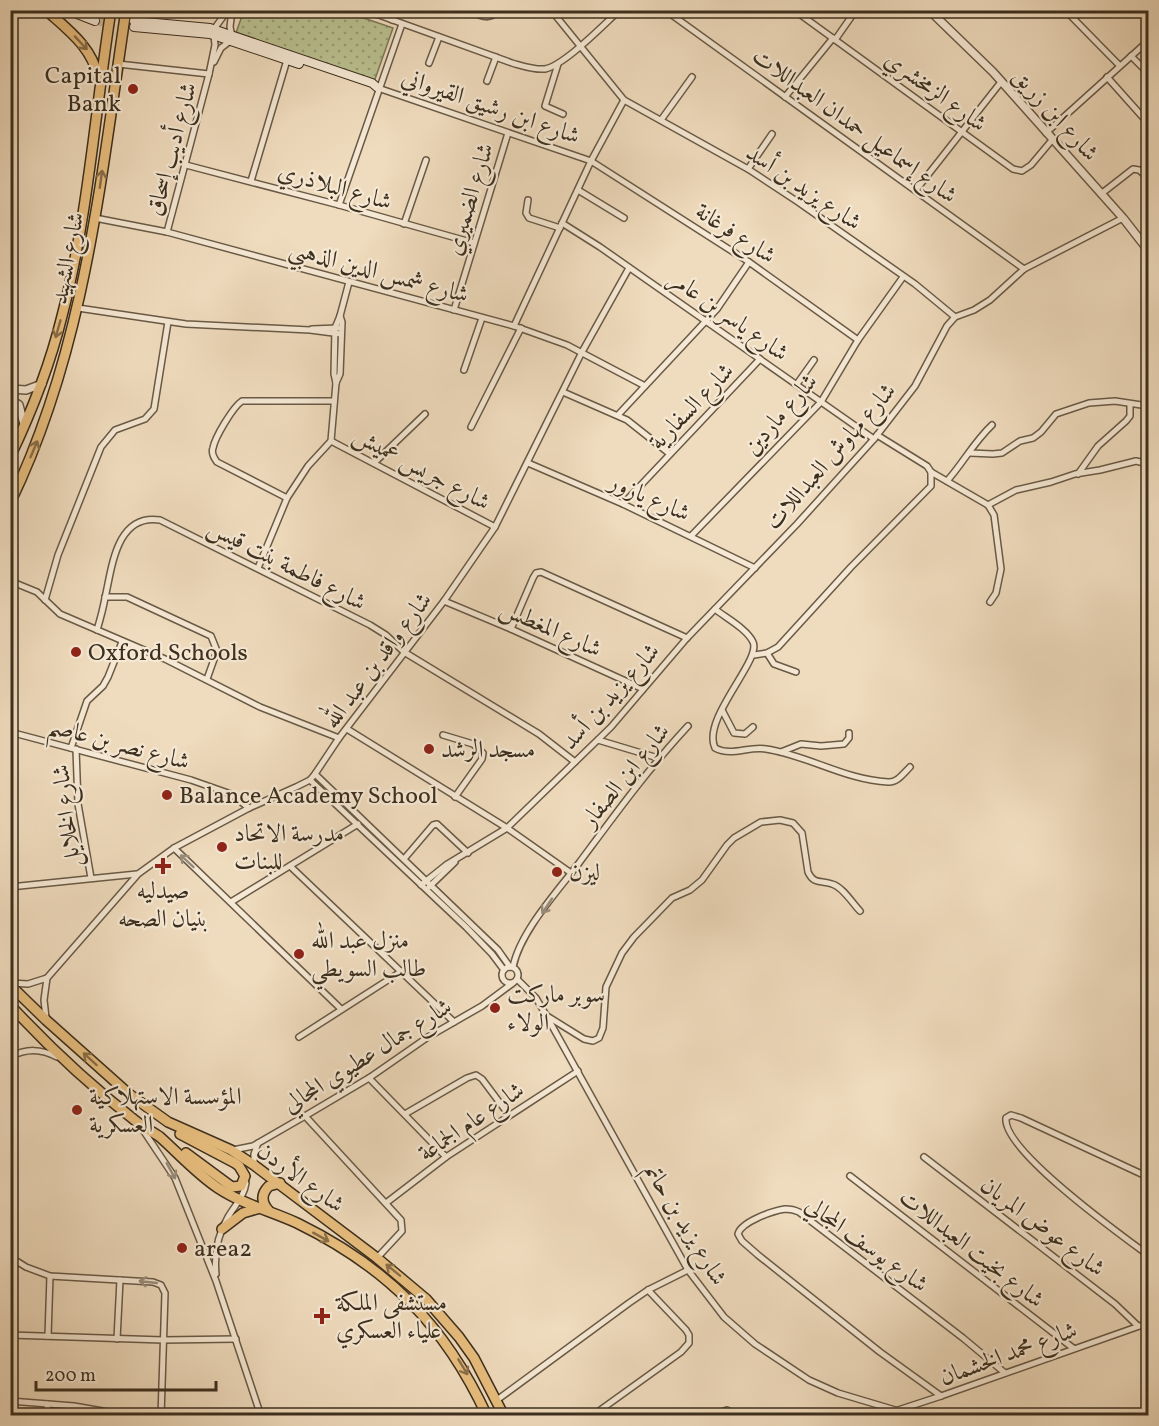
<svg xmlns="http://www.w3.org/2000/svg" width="1159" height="1426" font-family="Vollkorn,Amiri,serif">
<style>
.park{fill:url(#park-dots);stroke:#7b7857;stroke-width:1.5}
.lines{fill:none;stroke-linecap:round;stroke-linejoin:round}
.secondary-tunnel{stroke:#cbb99d;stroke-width:8;stroke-dasharray:8 4;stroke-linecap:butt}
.minor-casing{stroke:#695a46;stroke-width:8}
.tertiary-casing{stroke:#695a46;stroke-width:10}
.secondary-casing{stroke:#3c2f1e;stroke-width:10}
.trunk-casing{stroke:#3c2f1e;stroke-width:12}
.minor{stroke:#f5e8d4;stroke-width:5}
.tertiary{stroke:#f5e8d4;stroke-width:7}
.secondary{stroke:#f5e8d4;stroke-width:8}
.trunk{stroke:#e8be7e;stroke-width:9}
.oneway{stroke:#896f49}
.oneway2{stroke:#988c79}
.poi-dot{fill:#8f2418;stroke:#f5e8d4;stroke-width:2}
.labels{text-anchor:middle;stroke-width:4.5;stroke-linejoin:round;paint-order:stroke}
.poi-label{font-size:24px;fill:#3c2f1e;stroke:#f5e8d4;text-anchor:start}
.street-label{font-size:24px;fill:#3c2f1e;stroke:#f5e8d4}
</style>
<defs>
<pattern id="park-dots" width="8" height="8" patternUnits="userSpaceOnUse" patternTransform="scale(1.5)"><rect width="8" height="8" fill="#bac090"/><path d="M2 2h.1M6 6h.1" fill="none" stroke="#989c75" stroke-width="1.8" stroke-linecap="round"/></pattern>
</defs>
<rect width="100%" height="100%" fill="#efdbbd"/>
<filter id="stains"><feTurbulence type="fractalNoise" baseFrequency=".00333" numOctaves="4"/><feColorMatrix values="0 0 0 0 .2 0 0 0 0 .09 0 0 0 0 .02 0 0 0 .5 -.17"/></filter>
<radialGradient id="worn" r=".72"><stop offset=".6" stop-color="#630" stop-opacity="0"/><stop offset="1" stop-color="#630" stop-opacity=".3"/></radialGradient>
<!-- park -->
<polygon class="park" points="244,10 343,11 393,28 374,82 236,33"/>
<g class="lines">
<!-- secondary-tunnel -->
<g class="secondary-tunnel">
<polyline points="95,15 130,21"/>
<polyline points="95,21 129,27"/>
</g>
<defs>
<g id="minor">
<path d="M365 10 512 63C523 66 534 70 545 69 565 65 603 25 620 10"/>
<path d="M467 10C479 15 489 22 499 10"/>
<polyline points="551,10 624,100 748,169 798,202 915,284 955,317"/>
<polyline points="665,10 1024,269"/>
<polyline points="794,10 1013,169 1022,171 1031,165 1052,140"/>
<polyline points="1065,10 1120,66"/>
<polyline points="392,20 396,10"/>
<polyline points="214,29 228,10"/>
<polyline points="232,36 230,27 232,10"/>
<polyline points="835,40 856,10"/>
<polyline points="1131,56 1148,73"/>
<polyline points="214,62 221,48 230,41"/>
<polyline points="429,63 439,37"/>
<polyline points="118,64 209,74"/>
<polyline points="558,64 545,106 563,114"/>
<polyline points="1107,77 1148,123"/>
<polyline points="487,81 496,57"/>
<polyline points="378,88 591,161 749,262 858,340"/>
<polyline points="10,94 14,120 10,157"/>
<polyline points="785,97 833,38"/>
<polyline points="661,120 692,77"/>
<polyline points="1046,133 1148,41"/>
<polyline points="186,165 339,205 474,243"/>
<polyline points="748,169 772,134"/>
<polyline points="251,181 287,60"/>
<polyline points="578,190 624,218"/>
<polyline points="916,190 1001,82"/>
<polyline points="1101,194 1133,169 1139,170 1148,178"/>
<polyline points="528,200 526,213 529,218 560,228"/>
<polyline points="339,205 402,24"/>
<polyline points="95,218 167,232 514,326 567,345 645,386"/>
<polyline points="562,223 600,247 874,439"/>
<polyline points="404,224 426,160"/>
<polyline points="167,232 209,74 215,45 214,36"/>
<polyline points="78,308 186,324 310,330 341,334"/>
<polyline points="454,310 508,133"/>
<polyline points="514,326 591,161 624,100"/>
<polyline points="312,329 338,328"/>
<polyline points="464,370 482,318"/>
<polyline points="336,383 334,374 335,328 340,316 349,282"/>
<polyline points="797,384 814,360"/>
<polyline points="563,392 627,420 670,454"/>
<polyline points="618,415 717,309 749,262"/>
<polyline points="471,427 521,328"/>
<polyline points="331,441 495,527"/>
<polyline points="970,453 993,454 1002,453 1020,441 1033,438 1041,432 1056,414 1089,403 1115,401 1148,406"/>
<polyline points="374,463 425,414"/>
<polyline points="528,463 623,504 755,568"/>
<polyline points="931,472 988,505 994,515 1001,569 996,593 990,602"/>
<polyline points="1078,474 1098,446 1126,421 1130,416 1130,404"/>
<path d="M947 481C963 463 974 442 992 425"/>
<path d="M287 498 217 462C214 458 211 453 213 448 215 437 233 407 242 401H334"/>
<polyline points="623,504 760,359"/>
<polyline points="988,505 1016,490 1051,482 1075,474 1100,470 1136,461 1148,464"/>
<polyline points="692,535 821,402 858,340 903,277"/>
<polyline points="258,568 287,498 308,466 331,441 336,383 340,374 342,322 340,316"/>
<polyline points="10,581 37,592 60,614 165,659 260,707 339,738"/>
<polyline points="105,597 127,597 211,636 217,651 207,679"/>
<polyline points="45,600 58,555 101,447 115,430 145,419 154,409 168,322"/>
<polyline points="444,601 511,629 643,689"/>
<path d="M715 609C726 618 747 629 753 642 762 660 701 719 715 748 732 757 748 746 766 749 807 755 845 780 888 782 897 783 904 773 910 767"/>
<polyline points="511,629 533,578 536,573 541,572 687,638"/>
<path d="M97 630C100 620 103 609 105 598 112 568 116 513 160 520L370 625 386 635 404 652 539 734 575 762"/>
<polyline points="767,653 774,664 796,672"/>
<polyline points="754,655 767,653 778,647 851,567 931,486 931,472 927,466 877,435"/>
<polyline points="722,710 734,733 745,734 753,727"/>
<polyline points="347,729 507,828 571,873"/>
<polyline points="10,732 191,780 231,794 249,808"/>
<polyline points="443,735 473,744 483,753 482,759 455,797"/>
<polyline points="598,740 658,758"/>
<polyline points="71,748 87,701 103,686 108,677 122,642"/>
<polyline points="76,749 78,804 91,878"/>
<polyline points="781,752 801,744 821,746 844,744 849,738 849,733"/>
<polyline points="315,774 498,950 510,967"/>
<polyline points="310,780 466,927 492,954 504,970"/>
<polyline points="174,848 341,1009"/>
<polyline points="404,859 433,825 437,824 468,853"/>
<polyline points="290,866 454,1022"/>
<polyline points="421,885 446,865 507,828 611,727 687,638 797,524 874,439 915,386 947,326 955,317 974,310 990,300 1024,269 1123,218"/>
<polyline points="10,887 137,874"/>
<polyline points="429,887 455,862"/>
<polyline points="231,902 358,824"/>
<circle cx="510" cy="975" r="8"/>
<path d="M513 967C520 932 557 892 579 863 614 816 648 769 688 726"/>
<polyline points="517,979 536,998 546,1015 688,1270 724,1317 755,1344 809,1380 838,1393 895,1410"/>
<polyline points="10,983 28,984 47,978 138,874 174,848 249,808 296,787 310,780 315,774 339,738 444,601 495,527 582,352 629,268"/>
<path d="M547 1016 584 1039 593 1041 599 1038 603 1028 606 987 622 953 634 937 672 898 690 890 702 880 727 845 734 838 761 822 780 820 793 823 802 833 808 872C814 885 821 880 832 884 843 887 852 903 860 911"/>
<polyline points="46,1018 44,1000 47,978"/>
<polyline points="299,1037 402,971"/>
<path d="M10 1057C27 1048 41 1049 57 1057"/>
<polyline points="369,1078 446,1157"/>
<polyline points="405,1114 467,1078 476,1075 482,1079 509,1115"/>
<polyline points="10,1116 10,1118"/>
<polyline points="305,1116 401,1220 402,1231 377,1258"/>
<polyline points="143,1130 175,1178 216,1281 261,1416"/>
<polyline points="233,1150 253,1146 305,1116 369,1078 428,1037 482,1006 513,983"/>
<polyline points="924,1157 1115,1304 1138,1326"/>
<polyline points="254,1165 254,1154 258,1143"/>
<polyline points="850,1176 1073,1348"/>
<path d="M1148 1177 1021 1118 1011 1115 1006 1118C1002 1150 1121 1235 1148 1255"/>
<polyline points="386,1203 446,1157 578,1071"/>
<polyline points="10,1257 26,1267 50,1276 153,1282 161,1285 165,1293 161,1416"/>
<path d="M216 1274C214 1254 218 1234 228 1217 235 1205 244 1197 246 1183"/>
<polyline points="10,1335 163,1340 236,1339"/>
<polyline points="48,1336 50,1276"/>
<polyline points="117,1339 120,1280"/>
<path d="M941 1396 880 1352 758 1255 742 1241 738 1234C741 1222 772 1211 785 1209 790 1209 795 1210 799 1212L963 1338 1005 1373"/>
<polyline points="497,1400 629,1303 648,1290 688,1270"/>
<polyline points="10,1401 74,1406 131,1416"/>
<polyline points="47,1404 48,1416"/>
<polyline points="592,1416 681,1352 689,1343 689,1335 686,1330 648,1290"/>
<polyline points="710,1416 727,1410 738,1416"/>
<polyline points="880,1416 941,1396 1148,1323"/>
</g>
<g id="tertiary">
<polyline points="929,10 993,72 1123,218 1148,250"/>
<polyline points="10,389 26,390 42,384"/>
<polyline points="10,399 19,405 24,424"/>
</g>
<g id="secondary">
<polyline points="67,10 95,21"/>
<polyline points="83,10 95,15"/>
<polyline points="134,21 210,28 372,83 378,88"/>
<polyline points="134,27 210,34 299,64"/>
</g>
<g id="trunk">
<path d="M46 10C68 30 92 47 98 77"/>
<path d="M10 457C32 411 50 365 62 316 88 217 95 112 111 10"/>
<path d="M10 503C85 349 101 177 126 10"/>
<polyline points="10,985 46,1020 129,1094 168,1122 231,1150 254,1165 377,1258 426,1299 459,1337 474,1358 504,1416"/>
<path d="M10 1005C49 1047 92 1087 137 1122 144 1128 153 1132 160 1137 179 1154 197 1174 218 1188 242 1204 271 1211 297 1223 387 1267 445 1325 487 1416"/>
<polyline points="180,1134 235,1163 239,1166 245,1176 241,1186 232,1187 186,1153"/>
<path d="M269 1211C261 1202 261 1194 269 1186L280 1183"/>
<polyline points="222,1229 243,1213 260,1208"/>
</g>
</defs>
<!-- minor casing -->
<use href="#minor" class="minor-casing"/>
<!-- tertiary casing -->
<use href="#tertiary" class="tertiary-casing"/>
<!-- secondary casing -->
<use href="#secondary" class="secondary-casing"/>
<!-- trunk casing -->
<use href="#trunk" class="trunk-casing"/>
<!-- minor -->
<use href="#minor" class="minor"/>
<!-- tertiary -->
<use href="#tertiary" class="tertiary"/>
<!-- secondary -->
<use href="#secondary" class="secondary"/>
<!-- trunk -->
<use href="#trunk" class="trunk"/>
</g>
<!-- one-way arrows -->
<defs><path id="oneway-shaft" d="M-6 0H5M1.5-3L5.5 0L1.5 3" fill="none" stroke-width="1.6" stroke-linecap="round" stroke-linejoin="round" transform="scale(1.5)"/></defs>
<g class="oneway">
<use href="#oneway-shaft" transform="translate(81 43) rotate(47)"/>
<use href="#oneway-shaft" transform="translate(101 179) rotate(-82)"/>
<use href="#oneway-shaft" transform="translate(58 329) rotate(106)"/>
<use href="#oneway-shaft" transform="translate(34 449) rotate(-67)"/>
<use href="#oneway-shaft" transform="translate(90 1059) rotate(-138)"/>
<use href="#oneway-shaft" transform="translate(321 1237) rotate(29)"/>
<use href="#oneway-shaft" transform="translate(393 1270) rotate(-141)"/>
<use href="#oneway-shaft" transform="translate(463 1367) rotate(59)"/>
</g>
<g class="oneway2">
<use href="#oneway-shaft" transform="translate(187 861) rotate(-137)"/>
<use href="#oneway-shaft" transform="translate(547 906) rotate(124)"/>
<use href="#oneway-shaft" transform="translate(171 1171) rotate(61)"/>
<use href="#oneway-shaft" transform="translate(148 1282) rotate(-174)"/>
</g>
<!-- markers -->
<g class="poi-dot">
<circle cx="133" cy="89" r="6"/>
<circle cx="76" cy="652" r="6"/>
<circle cx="429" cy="749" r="6"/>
<circle cx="167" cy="795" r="6"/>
<circle cx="222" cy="847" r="6"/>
<path d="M160 857h6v6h6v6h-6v6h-6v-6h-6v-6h6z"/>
<circle cx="557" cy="872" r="6"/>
<circle cx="299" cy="954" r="6"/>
<circle cx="495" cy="1008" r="6"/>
<circle cx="77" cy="1110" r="6"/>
<circle cx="182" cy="1248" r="6"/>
<path d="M319 1307h6v6h6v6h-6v6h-6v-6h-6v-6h6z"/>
</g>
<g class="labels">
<!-- poi labels -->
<g class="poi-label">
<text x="121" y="83" text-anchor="end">Capital<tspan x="121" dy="28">Bank</tspan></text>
<text x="88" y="660">Oxford Schools</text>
<text x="441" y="757">مسجد الرشد</text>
<text x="179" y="803">Balance Academy School</text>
<text x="234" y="841">مدرسة الاتحاد<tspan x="234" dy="28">للبنات</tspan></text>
<text x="569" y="880">ليزن</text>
<text x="163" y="898" text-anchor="middle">صيدليه<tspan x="163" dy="28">بنيان الصحه</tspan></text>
<text x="311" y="948">منزل عبد الله<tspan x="311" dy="28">طالب السويطي</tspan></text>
<text x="507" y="1002">سوبر ماركت<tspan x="507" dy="28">الولاء</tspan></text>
<text x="89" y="1104">المؤسسة الاستهلاكية<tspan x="89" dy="28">العسكرية</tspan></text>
<text x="194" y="1256">area2</text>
<text x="336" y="1310">مستشفى الملكة<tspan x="336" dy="28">علياء العسكري</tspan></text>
</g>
<!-- street labels -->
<g class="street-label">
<text transform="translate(936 91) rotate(36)" y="8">شارع الزمخشري</text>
<text transform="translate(491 106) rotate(19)" y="8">شارع ابن رشيق القيرواني</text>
<text transform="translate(1056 114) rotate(48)" y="8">شارع ابن زريق</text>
<text transform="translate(855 125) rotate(36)" y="8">شارع إسماعيل حمدان العبداللات</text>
<text transform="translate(171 149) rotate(-75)" y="8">شارع أديب إسحاق</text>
<text transform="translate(335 186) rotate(16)" y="8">شارع البلاذري</text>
<text transform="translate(804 187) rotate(34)" y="8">شارع يزيد بن أسد</text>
<text transform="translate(469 199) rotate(-73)" y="8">شارع الضميري</text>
<text transform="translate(736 233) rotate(33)" y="8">شارع فرغانة</text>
<text transform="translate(67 258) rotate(-79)" y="8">شارع الشهيد</text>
<text transform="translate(379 271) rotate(15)" y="8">شارع شمس الدين الذهبي</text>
<text transform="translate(729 315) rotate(35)" y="8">شارع ياسر بن عامر</text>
<text transform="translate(691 406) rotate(-46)" y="8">شارع السفارية</text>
<text transform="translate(780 414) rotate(-49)" y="8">شارع ماردين</text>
<text transform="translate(830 456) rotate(-49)" y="8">شارع مهاوش العبداللات</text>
<text transform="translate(422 468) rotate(28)" y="8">شارع جريس عميش</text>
<text transform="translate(650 497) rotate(24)" y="8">شارع يازور</text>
<text transform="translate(287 564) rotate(27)" y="8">شارع فاطمة بنت قيس</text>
<text transform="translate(551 628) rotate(24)" y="8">شارع المغطس</text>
<text transform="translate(377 660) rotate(-53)" y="8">شارع واقد بن عبد الله</text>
<text transform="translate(610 696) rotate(-48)" y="8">شارع يزيد بن أسد</text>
<text transform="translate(119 743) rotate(15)" y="8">شارع نصر بن عاصم</text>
<text transform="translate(625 775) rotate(-51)" y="8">شارع ابن الصفار</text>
<text transform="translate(66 816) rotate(-97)" y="8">شارع الخلايل</text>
<text transform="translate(367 1055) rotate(-32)" y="8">شارع جمال عطيوي المجالي</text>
<text transform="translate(471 1121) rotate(-34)" y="8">شارع عام الجماعة</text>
<text transform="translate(301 1177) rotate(36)" y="8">شارع الأردن</text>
<text transform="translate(686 1224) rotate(59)" y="8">شارع يزيد بن حاتم</text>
<text transform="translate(1043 1226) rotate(37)" y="8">شارع عوض المريان</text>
<text transform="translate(867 1244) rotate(36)" y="8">شارع يوسف المجالي</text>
<text transform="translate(972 1248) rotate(38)" y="8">شارع بخيت العبداللات</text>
<text transform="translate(1008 1353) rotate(-20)" y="8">شارع محمد الخشمان</text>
</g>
</g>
<!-- margin -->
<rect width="1159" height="1426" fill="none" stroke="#efdbbd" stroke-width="36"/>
<rect x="12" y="12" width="1135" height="1402" fill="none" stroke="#3c2f1e" stroke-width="3"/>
<rect x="18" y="18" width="1123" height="1390" fill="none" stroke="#3c2f1e" stroke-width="1.5"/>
<!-- scale -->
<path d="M36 1381v9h180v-9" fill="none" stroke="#3c2f1e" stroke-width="3"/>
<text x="45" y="1381" font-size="18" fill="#3c2f1e" stroke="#f5e8d4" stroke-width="4.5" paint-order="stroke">200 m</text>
<rect width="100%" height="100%" filter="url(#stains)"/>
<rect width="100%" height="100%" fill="url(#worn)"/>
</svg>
